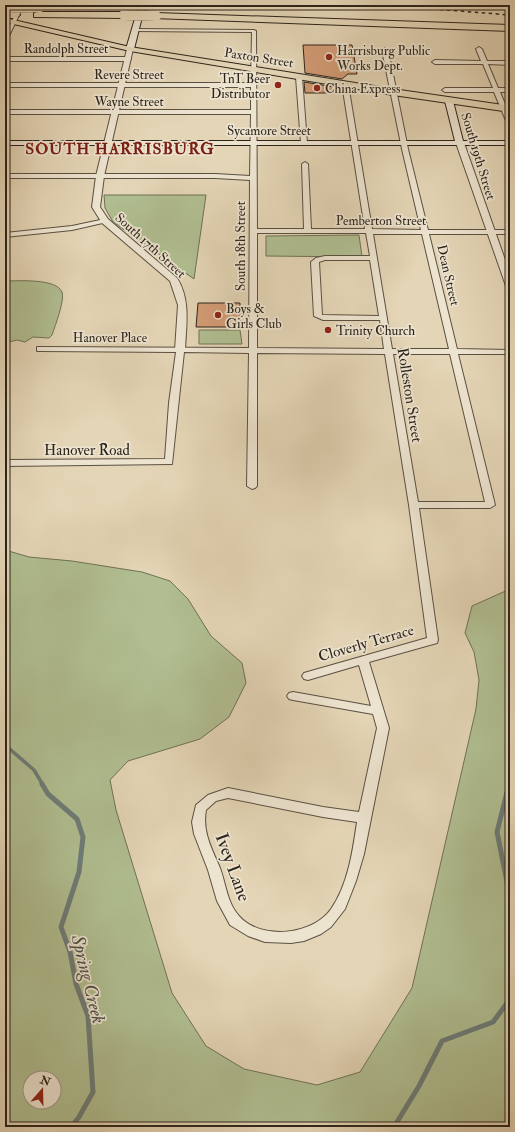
<svg xmlns="http://www.w3.org/2000/svg" width="515" height="1132" font-family="'IM FELL Double Pica',serif">
<style>
.green{fill:#b0be91;stroke:#6e7156;fill-rule:evenodd}
.lines{fill:none;stroke-linecap:round;stroke-linejoin:round}
.stream-far1{stroke:#6d7c78;stroke-width:3.5}
.stream{stroke:#6d7c78;stroke-width:5}
.building{fill:#d39c76;stroke:#2c241b}
.minor-casing{stroke:#5a5042;stroke-width:2}
.tertiary-casing{stroke:#5a5042;stroke-width:2}
.secondary-casing{stroke:#2c241b;stroke-width:2}
.primary-casing{stroke:#2c241b;stroke-width:2}
.motorway-casing{stroke:#2c241b;stroke-width:2}
.minor{fill:#ede4d0;fill-rule:evenodd}
.tertiary{fill:#ede4d0;fill-rule:evenodd}
.secondary{fill:#ede4d0;fill-rule:evenodd}
.primary{fill:#e4d5b6;fill-rule:evenodd}
.motorway{fill:#e4d5b6;fill-rule:evenodd}
.rail{stroke:#2c241b;stroke-width:1.5;stroke-dasharray:3.5 3.5;stroke-linecap:butt}
.motorway-bridge-casing{stroke:#2c241b;stroke-width:10;stroke-linecap:butt}
.motorway-bridge{stroke:#e4d5b6;stroke-width:10}
.poi-dot{fill:#8f2418;stroke:#ede4d0;stroke-width:1.5}
.labels{text-anchor:middle;stroke-width:3.5;stroke-linejoin:round;paint-order:stroke}
.far-street-label{font-size:13px;fill:#2c241b;stroke:#ede4d0}
.far-poi-label{font-size:13px;fill:#2c241b;stroke:#ede4d0;text-anchor:start}
.street-label{font-size:15px;fill:#2c241b;stroke:#ede4d0}
.far-district-label{font-size:16px;font-weight:bold;letter-spacing:1px;fill:#7a1f14;stroke:#ede4d0}
.near-street-label{font-size:18px;fill:#2c241b;stroke:#ede4d0}
.near-water-label{font-size:19px;font-style:italic;fill:#4c504a;stroke:#ede4d0}
</style>
<rect width="100%" height="100%" fill="#e4d5b6"/>
<filter id="stains"><feTurbulence type="fractalNoise" baseFrequency=".005" numOctaves="4"/><feColorMatrix values="0 0 0 0 .2 0 0 0 0 .09 0 0 0 0 .02 0 0 0 .5 -.17"/></filter>
<radialGradient id="worn" r=".72"><stop offset=".6" stop-color="#630" stop-opacity="0"/><stop offset="1" stop-color="#630" stop-opacity=".3"/></radialGradient>
<!-- green -->
<g class="green">
<polygon points="104,195 206,195 194,279 113,222 105,208"/>
<polygon points="359,235 362,257 266,256 266,236"/>
<path d="M5 281C18 281 56 278 62 292 65 300 55 326 52 335L49 338 33 337 25 342 17 340 5 343Z"/>
<polygon points="199,330 240,330 242,344 199,344"/>
<path d="M5 550 29 557 72 561 142 572 170 581 188 599 211 636 242 663 246 683 229 717 200 739 128 761 110 780 116 810 172 993 206 1046 244 1069 317 1085 360 1072 412 988 476 709 479 680 474 652 465 633 472 606 510 589V1127H5ZM30 1078H54V1102H30Z"/>
</g>
<g class="lines">
<!-- stream-far1 -->
<g class="stream-far1">
<polyline points="5,745 34,770 43,785"/>
<polyline points="509,785 510,779"/>
</g>
<!-- stream -->
<g class="stream">
<polyline points="42,784 48,794 77,819 83,837 79,872 61,927 70,952 76,984 88,1016 93,1092 79,1117 71,1127"/>
<polyline points="509,784 497,832 510,897"/>
<polyline points="394,1127 419,1086 442,1041 493,1022 510,999"/>
</g>
</g>
<!-- building -->
<g class="building">
<polygon points="303,45 352,45 357,74 348,74 342,79 305,73"/>
<polygon points="304,82 334,87 334,93 305,93"/>
<polygon points="198,303 240,303 240,327 196,327"/>
</g>
<g class="lines">
<defs>
<g id="minor">
<polygon points="21,6 23,7 7,40 5,41 5,35 19,7"/>
<path d="M136 29 254 30 256 31 257 229H304L302 164 305 162 308 164 311 229H365L342 84 345 82 348 84 372 229 421 230 402 149 382 50 385 48 388 50 391 64 408 149 428 230H510V234H429L457 349 510 350V354H458L495 505 490 508H419L438 640 437 643 369 662 389 728 364 854 356 881 345 909 331 927 321 934 304 941 291 943 265 942 248 936 230 925 217 901 208 870 194 834 192 822 196 805 208 795 228 788 323 807 359 812 377 728 373 714 293 700 289 699 287 696 289 693 293 692 371 706 359 665 308 680 304 679 302 676 304 673 427 638 409 505 385 354 257 353V486L255 488 252 489 247 486 249 353 184 352 172 464 5 466V460L165 459 169 403 176 352 40 351H37V347L249 348 250 180 215 178H5V174H215L250 176 251 114H5V110H251V87H5V83H251L252 32 134 31ZM257 233H366L370 256H325L316 258 311 262 314 316 323 320H380L384 349 257 348ZM373 234H422L449 349H392ZM370 260 379 316 322 315 319 262 325 260ZM393 354H450L485 502H418ZM228 798 323 817 357 822C353 850 348 885 331 909 313 935 261 941 239 916 227 903 226 884 220 868 212 849 202 832 206 810L216 801Z"/>
<polygon points="479,47 482,49 487,61 510,61 510,65 488,64 498,88 510,88 510,92 500,92 510,116 510,125 507,123 494,92 445,92 442,90 445,88 493,88 483,64 435,64 432,62 435,60 481,61 476,49"/>
<polygon points="5,57 128,57 131,59 128,61 5,61"/>
<polygon points="299,75 302,77 307,143 304,145 301,143 296,77"/>
<polygon points="105,219 107,220 107,222 72,230 5,237 5,233 72,226"/>
</g>
<g id="tertiary">
<path d="M130 47 133 49 104 176 100 207 108 219 177 278C191 300 186 325 185 350L180 353 175 350 178 305 170 281 102 223 92 207 96 176 127 49Z"/>
<polygon points="457,141 464,143 510,274 510,289 506,286 456,143"/>
</g>
<g id="secondary">
<polygon points="139,5 145,5 134,49 130,51 126,49"/>
<polygon points="446,99 453,101 463,141 510,141 510,145 5,145 5,141 455,141 445,101"/>
</g>
<polygon id="primary" points="5,18 130,47 393,89 510,106 510,112 393,95 130,51 5,22"/>
<g id="motorway">
<polygon points="5,12 16,12 20,15 16,18 5,18"/>
<polygon points="37,12 124,12 128,15 124,18 34,17 34,13"/>
<polygon points="156,13 510,25 510,31 153,18 152,16"/>
</g>
</defs>
<!-- minor casing -->
<use href="#minor" class="minor-casing"/>
<!-- tertiary casing -->
<use href="#tertiary" class="tertiary-casing"/>
<!-- secondary casing -->
<use href="#secondary" class="secondary-casing"/>
<!-- primary casing -->
<use href="#primary" class="primary-casing"/>
<!-- motorway casing -->
<use href="#motorway" class="motorway-casing"/>
<!-- minor -->
<use href="#minor" class="minor"/>
<!-- tertiary -->
<use href="#tertiary" class="tertiary"/>
<!-- secondary -->
<use href="#secondary" class="secondary"/>
<!-- primary -->
<use href="#primary" class="primary"/>
<!-- motorway -->
<use href="#motorway" class="motorway"/>
<!-- rail -->
<polyline class="rail" points="384,5 510,15"/>
<defs>
<g id="motorway-bridge">
<polyline points="5,8 40,7"/>
<polyline points="124,15 156,16"/>
</g>
</defs>
<!-- motorway-bridge casing -->
<use href="#motorway-bridge" class="motorway-bridge-casing"/>
<!-- motorway-bridge -->
<use href="#motorway-bridge" class="motorway-bridge"/>
</g>
<!-- markers -->
<g class="poi-dot">
<circle cx="329" cy="57" r="4"/>
<circle cx="278" cy="85" r="4"/>
<circle cx="317" cy="88" r="4"/>
<circle cx="218" cy="315" r="4"/>
<circle cx="328" cy="330" r="4"/>
</g>
<g class="labels">
<!-- far-street labels -->
<g class="far-street-label">
<text x="66" y="53">Randolph Street</text>
<text transform="translate(259 57) rotate(9)" y="5">Paxton Street</text>
<text x="129" y="79">Revere Street</text>
<text x="129" y="106">Wayne Street</text>
<text x="269" y="135">Sycamore Street</text>
<text transform="translate(479 156) rotate(73)" y="5">South 19th Street</text>
<text x="381" y="225">Pemberton Street</text>
<text transform="translate(151 245) rotate(42)" y="5">South 17th Street</text>
<text transform="translate(240 246) rotate(-90)" y="5">South 18th Street</text>
<text transform="translate(449 275) rotate(77)" y="5">Dean Street</text>
<text x="110" y="342">Hanover Place</text>
</g>
<!-- far-poi labels -->
<g class="far-poi-label">
<text x="337" y="55">Harrisburg Public<tspan x="337" dy="15">Works Dept.</tspan></text>
<text x="270" y="83" text-anchor="end">TnT Beer<tspan x="270" dy="15">Distributor</tspan></text>
<text x="325" y="93">China Express</text>
<text x="226" y="313">Boys &amp;<tspan x="226" dy="15">Girls Club</tspan></text>
<text x="336" y="335">Trinity Church</text>
</g>
<!-- street labels -->
<g class="street-label">
<text transform="translate(410 395) rotate(81)" y="5">Rolleston Street</text>
<text x="87" y="455">Hanover Road</text>
<text transform="translate(366 643) rotate(-16)" y="5">Cloverly Terrace</text>
</g>
<!-- far-district labels -->
<g class="far-district-label">
<text x="120" y="154">SOUTH HARRISBURG</text>
</g>
<!-- near-street labels -->
<g class="near-street-label">
<text transform="translate(233 867) rotate(70)" y="6">Ivey Lane</text>
</g>
<!-- near-water labels -->
<g class="near-water-label">
<text transform="translate(89 979) rotate(76)" y="7">Spring Creek</text>
</g>
</g>
<!-- margin -->
<rect width="515" height="1132" fill="none" stroke="#e4d5b6" stroke-width="20"/>
<rect x="6" y="6" width="503" height="1120" fill="none" stroke="#2c241b" stroke-width="2"/>
<rect x="10" y="10" width="495" height="1112" fill="none" stroke="#2c241b"/>
<!-- north arrow -->
<g transform="translate(42 1090) rotate(20)"><circle r="19" fill="#ede4d0" stroke="#a09788"/>
<path d="M0-3L7 15L0 10L-7 15Z" fill="#8f2418"/>
<text y="-6" font-size="11" font-weight="bold" text-anchor="middle" fill="#2c241b">N</text>
</g>
<rect width="100%" height="100%" filter="url(#stains)"/>
<rect width="100%" height="100%" fill="url(#worn)"/>
</svg>
